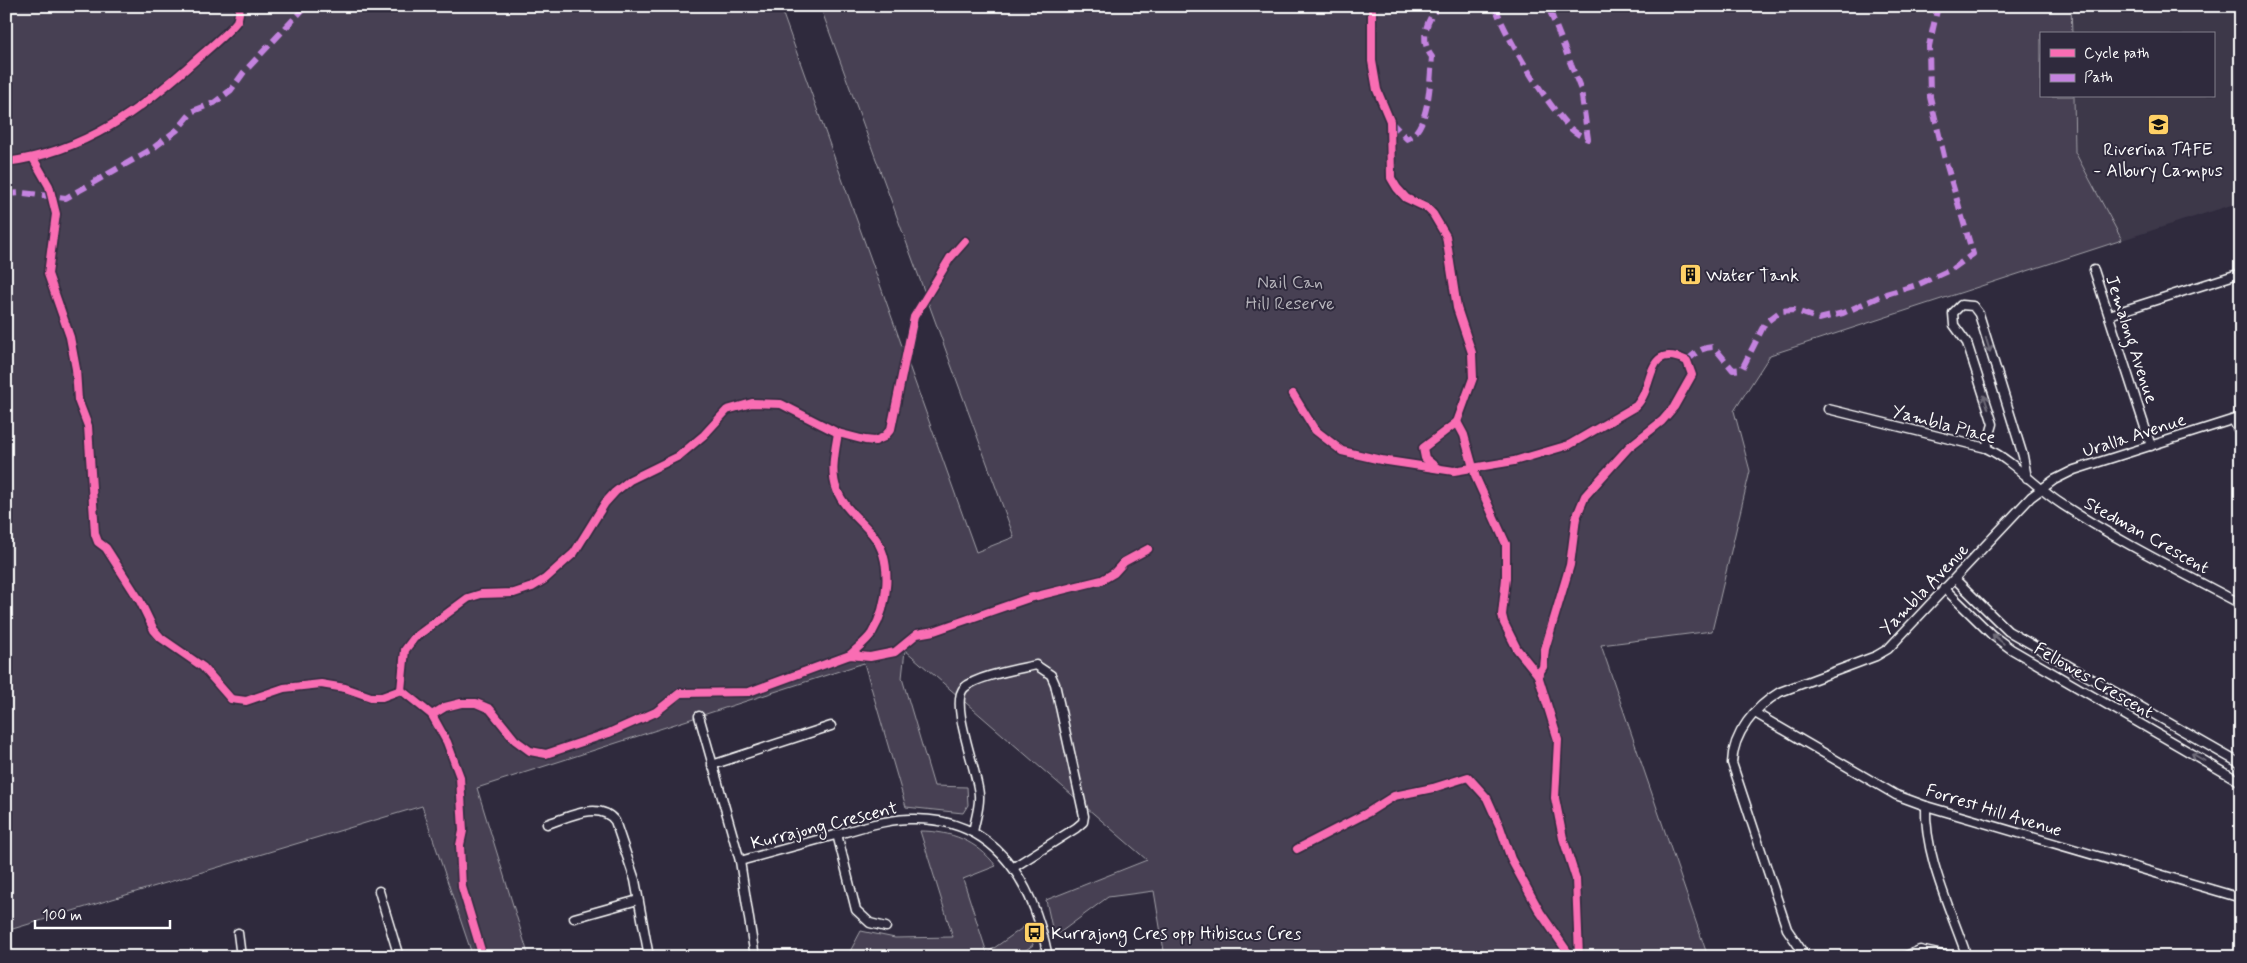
<svg xmlns="http://www.w3.org/2000/svg" width="2247" height="963" font-family="Mynerve,sans-serif">
<style>
.built{fill:#3c3749}
.green{fill:#464152;stroke:#a2a0a8}
.lines{fill:none;stroke-linecap:round;stroke-linejoin:round}
.street-casing{stroke:#fff;stroke-width:11}
.street{stroke:#2f2a3d;stroke-width:8}
.quiet{stroke:#c483df;stroke-width:6;stroke-dasharray:12 6;stroke-linecap:butt}
.cycleway-casing{stroke:#2f2a3d;stroke-width:11}
.cycleway{stroke:#f96db3;stroke-width:8}
.oneway{stroke:#6d6a77}
.labels{text-anchor:middle;stroke-width:4;stroke-linejoin:round;paint-order:stroke}
.poi-label{font-size:18px;fill:#fff;stroke:#2f2a3d;text-anchor:start}
.park-label{font-size:18px;fill:#b5b3ba;stroke:#2f2a3d}
.street-label{font-size:18px;fill:#fff;stroke:#2f2a3d}
</style>
<rect width="100%" height="100%" fill="#2f2a3d"/>
<filter id="ink" filterUnits="userSpaceOnUse"><feTurbulence type="fractalNoise" baseFrequency=".02" numOctaves="2"/><feDisplacementMap in="SourceGraphic" scale="10" xChannelSelector="R" yChannelSelector="G"/><feConvolveMatrix kernelMatrix="1 2 1 2 8 2 1 2 1" color-interpolation-filters="sRGB"/></filter>
<g filter="url(#ink)">
<!-- built -->
<polygon class="built" points="2071,6 2241,6 2241,202 2122,240 2075,152 2074,96 2213,96 2213,34 2072,34"/>
<!-- green -->
<g class="green">
<polygon points="6,6 780,6 976,552 1014,537 820,6 2071,6 2072,34 2041,34 2041,96 2074,96 2075,152 2122,240 1770,355 1734,411 1750,471 1712,631 1601,645 1708,957 1165,957 1154,891 1108,897 1054,937 1046,900 1147,860 905,650 902,678 934,786 967,787 968,805 963,813 906,807 864,663 477,788 529,957 473,957 422,806 6,931"/>
<path d="M920 831C951 831 977 841 996 866L963 879 987 953 1028 924 1033 945 1016 957H847L861 931 895 938 953 937Z"/>
</g>
<g class="lines">
<defs>
<g id="street">
<polyline points="2094,270 2151,446"/>
<polyline points="2109,315 2241,273"/>
<path d="M1828 409 1986 448C2015 462 2036 488 2063 505 2120 542 2181 572 2241 604"/>
<polyline points="2233,420 2241,435"/>
<polyline points="1986,448 1993,424 1967,343 1954,325 1953,313 1961,305 1973,306 1979,314 2023,456 2027,478"/>
<polyline points="1955,579 2008,631 2241,764"/>
<polyline points="1944,588 1992,635 2011,649 2241,782"/>
<polyline points="1755,713 1896,795 1926,806 2241,898"/>
<polyline points="699,716 740,861 755,957"/>
<polyline points="712,765 831,726"/>
<path d="M1926 806C1924 856 1951 910 1967 957"/>
<path d="M547 824C567 818 599 800 615 821L635 880 649 957"/>
<path d="M973 832C975 820 980 807 979 795 978 772 949 703 964 688 976 676 1019 669 1036 665L1051 675 1055 684 1084 816 1083 822 1076 828 1014 867"/>
<polyline points="837,834 856,910 870,923 886,927"/>
<path d="M740 861C773 852 806 843 839 834 862 827 885 820 909 819 996 816 1033 882 1048 957"/>
<polyline points="379,891 399,957"/>
<polyline points="574,918 638,900"/>
<polyline points="238,933 241,957"/>
<path d="M1806 957 1787 929 1732 763C1733 733 1755 707 1780 692L1876 656 1888 649 2031 497 2054 480 2074 470 2241 417"/>
<polyline points="1904,957 1920,950 1951,957"/>
</g>
</defs>
<!-- street casing -->
<use href="#street" class="street-casing"/>
<!-- street -->
<use href="#street" class="street"/>
<!-- quiet -->
<g class="quiet">
<path d="M1495 6C1506 38 1546 103 1569 127 1575 133 1581 136 1588 139L1581 90 1548 6"/>
<path d="M1390 121 1407 139C1430 129 1430 79 1432 57 1419 40 1426 20 1439 6"/>
<polyline points="6,194 23,193 66,198 152,149 177,130 193,111 214,103 231,90 244,72 306,6"/>
<path d="M1687 361C1695 353 1702 347 1714 347L1733 370 1742 369 1765 323 1781 311 1794 310 1819 319 1843 313 1886 294 1917 285 1952 269 1973 254 1944 156 1930 97 1929 46 1938 6"/>
</g>
<defs>
<g id="cycleway">
<polyline points="1372,6 1372,61 1377,90 1390,121 1391,178 1397,188 1406,198 1427,208 1433,214 1446,236 1457,308 1472,353 1473,378 1457,422"/>
<polyline points="33,158 49,186 56,214 48,274 70,337 76,369 78,400 88,426 95,534 98,542 106,548 140,601 154,630 161,638 203,667 231,699 246,701 284,688 321,684 345,688 371,697 382,697 401,690"/>
<path d="M6 162C85 152 141 110 198 58 206 51 232 29 237 21 239 17 239 11 240 6"/>
<path d="M1293 394 1315 430 1342 451 1381 460 1454 471 1514 461 1569 445 1636 406C1656 386 1644 341 1687 361L1692 375 1674 407 1662 421 1629 447 1585 496 1576 518 1570 565 1545 649 1543 667 1538 675"/>
<polyline points="1457,422 1464,435 1476,478 1506,544 1506,578 1502,615 1504,623 1517,649 1538,675 1558,740 1555,798 1563,838 1576,879 1579,957"/>
<path d="M838 433C835 451 830 473 837 490 844 509 861 520 873 535 894 561 888 606 872 633 867 641 857 648 850 655"/>
<polyline points="1437,468 1425,458 1423,448 1457,422"/>
<polyline points="401,690 405,650 414,638 468,598 481,594 514,593 532,587 545,579 574,553 605,503 615,492 630,480 679,456 704,435 727,410 752,403 781,404 838,433 865,440 875,441 884,437 891,429 914,317 950,258 965,241"/>
<polyline points="401,690 432,715 445,707 461,703 476,703 490,709 515,740 530,751 546,754 609,733 656,712 680,693 749,692 850,655 870,657 895,652 917,634 934,631 1029,598 1102,580 1114,573 1124,562 1148,549"/>
<polyline points="432,715 447,742 460,777 463,831 460,845 462,887 483,957"/>
<polyline points="1297,849 1367,813 1394,796 1433,788 1468,777 1487,798 1500,827 1511,859 1540,912 1571,957"/>
</g>
</defs>
<!-- cycleway casing -->
<use href="#cycleway" class="cycleway-casing"/>
<!-- cycleway -->
<use href="#cycleway" class="cycleway"/>
</g>
<!-- one-way arrows -->
<defs><path id="oneway-shaft" d="M-6 0H5M1.5-3L5.5 0L1.5 3" fill="none" stroke-width="1.6" stroke-linecap="round" stroke-linejoin="round" transform="scale(1.25)"/></defs>
<g class="oneway">
<use href="#oneway-shaft" transform="translate(1988 345) rotate(73)"/>
<use href="#oneway-shaft" transform="translate(1986 402) rotate(-108)"/>
<use href="#oneway-shaft" transform="translate(1998 639) rotate(-140)"/>
<use href="#oneway-shaft" transform="translate(2198 757) rotate(-150)"/>
</g>
</g>
<!-- icons -->
<defs>
<symbol id="university-square" viewBox="-11 -11 22 22"><rect x="-9" y="-9" width="18" height="18" rx="4" fill="#ffd166" stroke="#2f2a3d"/><path d="M0-5L7-2L0 1L-7-2ZM-4 1L0 2.5L4 1V4Q0 6-4 4Z" fill="#111"/></symbol>
<symbol id="building-square" viewBox="-11 -11 22 22"><rect x="-9" y="-9" width="18" height="18" rx="4" fill="#ffd166" stroke="#2f2a3d"/><path d="M-4-6H4V6H1V3H-1V6H-4ZM-2.5-4.3h1.7v1.8h-1.7ZM.8-4.3h1.7v1.8H.8ZM-2.5-1h1.7V.8h-1.7ZM.8-1h1.7V.8H.8Z" fill="#111"/></symbol>
<symbol id="bus-square" viewBox="-11 -11 22 22"><rect x="-9" y="-9" width="18" height="18" rx="4" fill="#ffd166" stroke="#2f2a3d"/><path d="M-5-6H5V4H4V6H2V4H-2V6H-4V4H-5ZM-3.5-4V0h7V-4ZM-3.5 1.2v1.5H-2V1.2ZM2 1.2v1.5H3.5V1.2Z" fill="#111"/></symbol>
</defs>
<g fill-rule="evenodd">
<use href="#university-square" x="2146" y="112" width="25" height="25"/>
<use href="#building-square" x="1678" y="262" width="25" height="25"/>
<use href="#bus-square" x="1022" y="920" width="25" height="25"/>
</g>
<g class="labels">
<!-- poi labels -->
<g class="poi-label">
<text x="2158" y="155" text-anchor="middle">Riverina TAFE<tspan x="2158" dy="21">- Albury Campus</tspan></text>
<text x="1706" y="281">Water Tank</text>
<text x="1051" y="939">Kurrajong Cres opp Hibiscus Cres</text>
</g>
<!-- park labels -->
<g class="park-label">
<text x="1290" y="288">Nail Can<tspan x="1290" dy="21">Hill Reserve</tspan></text>
</g>
<!-- street labels -->
<g class="street-label">
<text transform="translate(2132 339) rotate(72)" y="6">Jemalong Avenue</text>
<text transform="translate(1944 424) rotate(15)" y="6">Yambla Place</text>
<text transform="translate(2134 435) rotate(-18)" y="6">Uralla Avenue</text>
<text transform="translate(2147 535) rotate(29)" y="6">Stedman Crescent</text>
<text transform="translate(1924 589) rotate(-46)" y="6">Yambla Avenue</text>
<text transform="translate(2094 680) rotate(30)" y="6">Fellowes Crescent</text>
<text transform="translate(1994 810) rotate(17)" y="6">Forrest Hill Avenue</text>
<text transform="translate(824 825) rotate(-14)" y="6">Kurrajong Crescent</text>
</g>
</g>
<!-- margin -->
<rect width="2247" height="963" fill="none" stroke="#2f2a3d" stroke-width="25"/>
<rect x="12" y="12" width="2222" height="938" fill="none" stroke="#fff" stroke-width="2" filter="url(#ink)"/>
<!-- legend -->
<rect x="2040" y="32" width="175" height="65" fill="#2f2a3d" stroke="#827f8b"/>
<rect x="2050" y="49" width="25" height="8" fill="#f96db3" stroke="#827f8b"/>
<text x="2084" y="58" font-size="15" fill="#ffffff">Cycle path</text>
<rect x="2050" y="74" width="25" height="8" fill="#c483df" stroke="#827f8b"/>
<text x="2084" y="82" font-size="15" fill="#ffffff">Path</text>
<!-- scale -->
<path d="M35 920v8h135v-8" fill="none" stroke="#ffffff" stroke-width="2.5"/>
<text x="42" y="920" font-size="15" fill="#ffffff" stroke="#2f2a3d" stroke-width="4" paint-order="stroke">100 m</text>
</svg>
